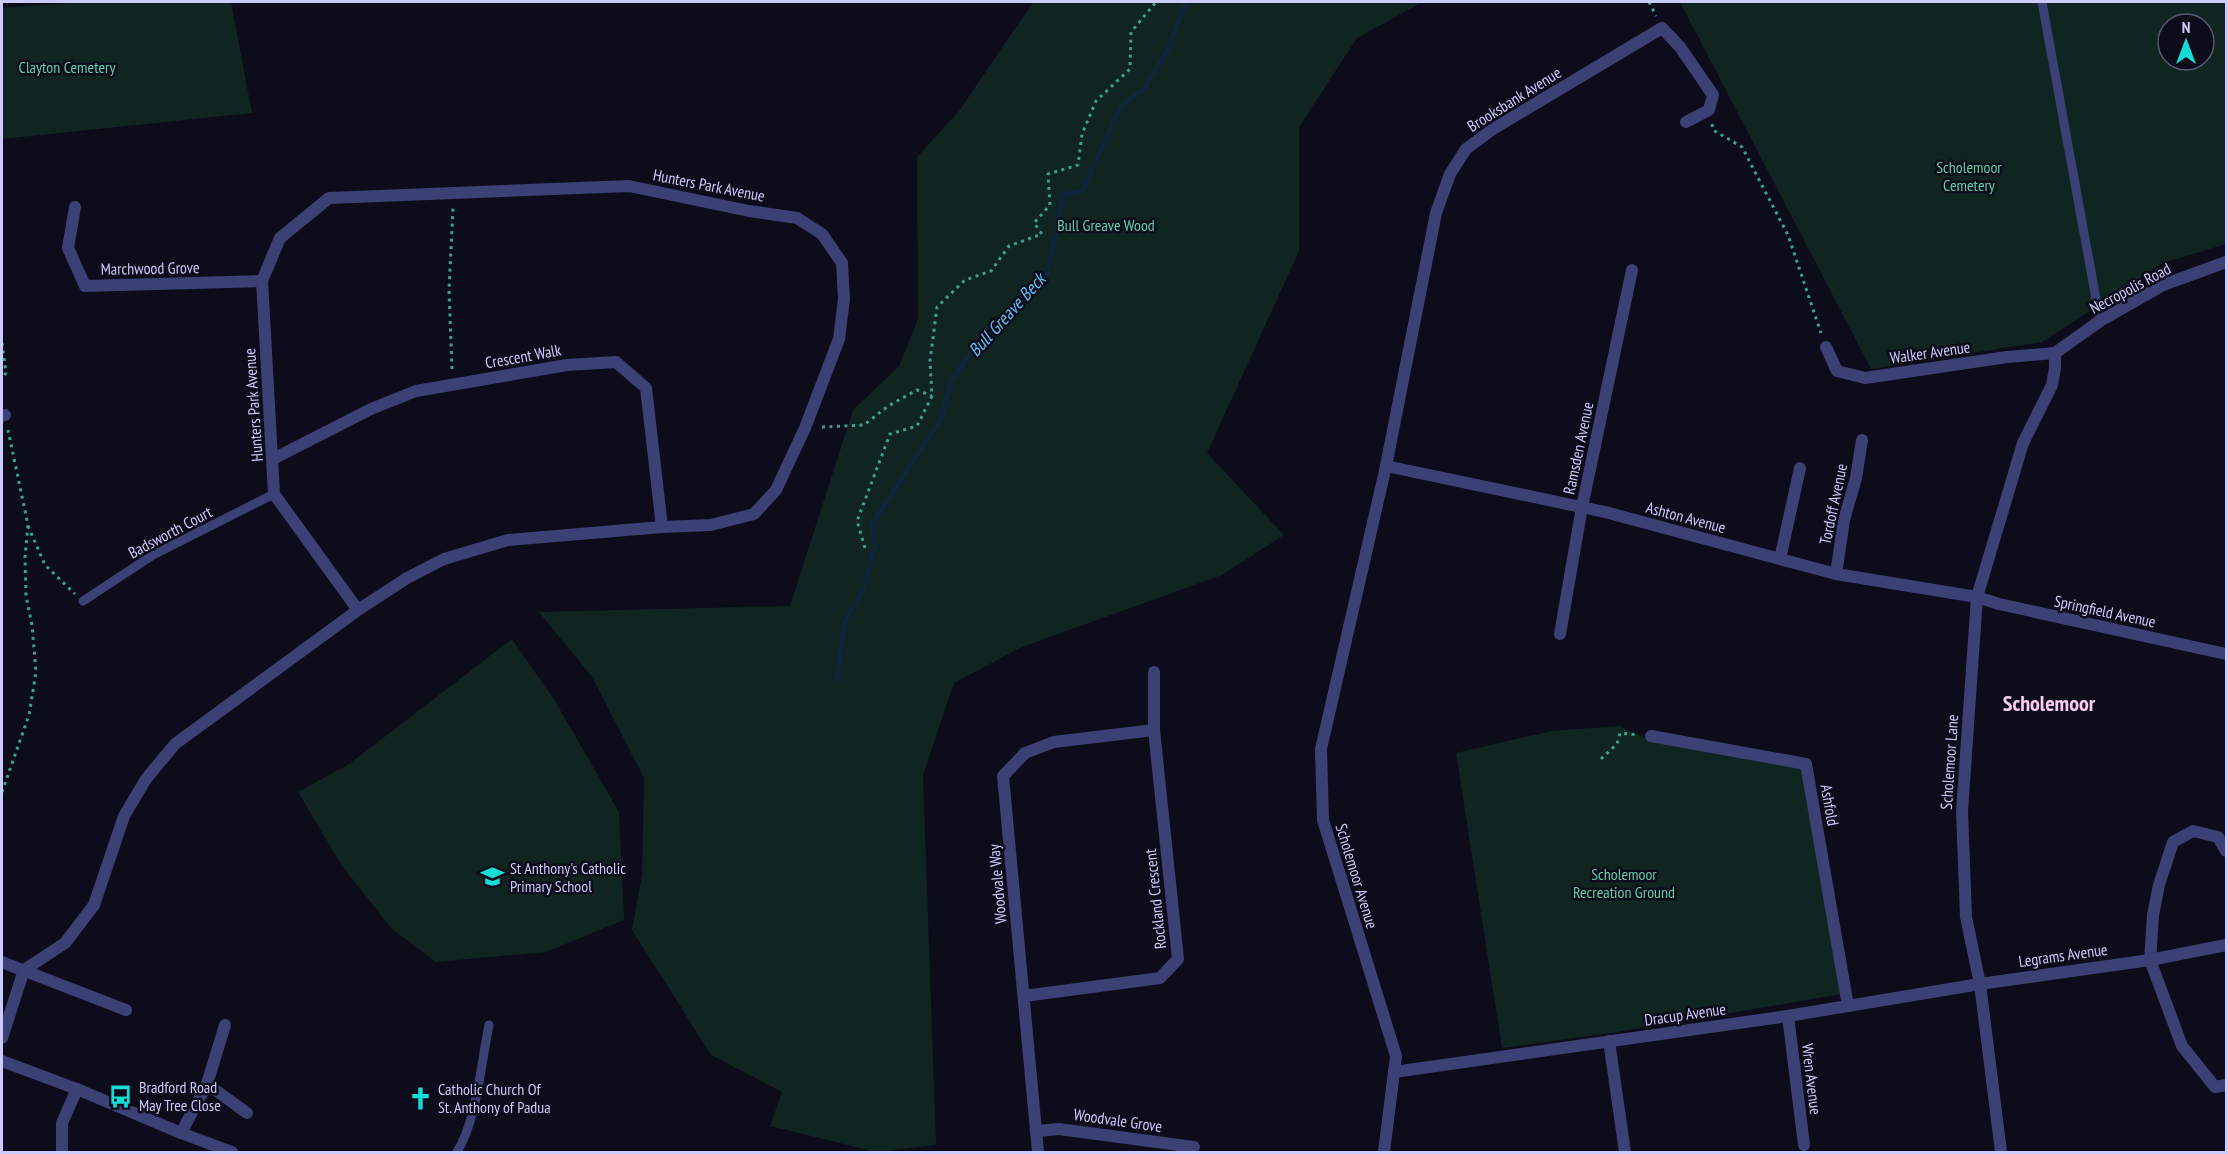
<svg xmlns="http://www.w3.org/2000/svg" width="2228" height="1154" font-family="'PT Sans Narrow',sans-serif">
<style>
.green{fill:#102420;fill-rule:evenodd}
.lines{fill:none;stroke-linecap:round;stroke-linejoin:round}
.stream{stroke:#0f253c;stroke-width:5}
.path{stroke:#37a28e;stroke-width:3;stroke-dasharray:3 4.5;stroke-linecap:butt}
.service{stroke:#3b4075;stroke-width:9}
.minor{stroke:#3b4075;stroke-width:12}
.tertiary{stroke:#3b4075;stroke-width:12}
.labels{text-anchor:middle;stroke-width:5;stroke-linejoin:round;paint-order:stroke}
.park-label{font-size:16px;fill:#5ed2a7;stroke:#0d0c1a}
.street-label{font-size:16px;fill:#cacbfa;stroke:#0d0c1a}
.poi-label{font-size:16px;fill:#cacbfa;stroke:#0d0c1a;text-anchor:start}
.water-label{font-size:18px;font-style:italic;fill:#62c0f1;stroke:#0d0c1a}
.district-label{font-size:22px;font-weight:bold;fill:#faccef;stroke:#0d0c1a}
</style>
<rect width="100%" height="100%" fill="#0d0c1a"/>
<!-- green -->
<g class="green">
<polygon points="81,2 231,2 252,113 2,139 2,8"/>
<polygon points="1033,2 1423,2 1357,38 1299,127 1299,251 1207,453 1284,535 1222,575 1022,647 954,683 923,775 936,1145 876,1152 770,1126 782,1092 711,1055 632,930 642,875 644,778 592,677 539,612 790,606 853,410 899,366 918,319 917,157 959,111"/>
<path d="M1680 2H2226V244L2163 263 2042 342 1871 369ZM2168 24H2204V60H2168Z"/>
<polygon points="512,639 555,701 619,812 624,920 546,952 436,962 392,929 342,866 298,792 349,764"/>
<polygon points="1619,726 1648,739 1804,769 1842,994 1611,1033 1502,1048 1456,753 1551,731"/>
</g>
<g class="lines">
<!-- stream -->
<polyline class="stream" points="837,679 845,621 864,588 875,546 872,524 941,419 951,382 980,339 1048,272 1063,195 1082,191 1121,106 1144,89 1168,49 1186,2"/>
<!-- path -->
<g class="path">
<polyline points="1649,2 1656,16"/>
<polyline points="1712,124 1713,130 1742,147 1755,172 1788,235 1821,333"/>
<polyline points="2,343 6,373 2,378"/>
<polyline points="452,369 449,290 453,208"/>
<polyline points="822,427 864,425 888,406 917,390 932,396"/>
<polyline points="28,526 45,565 75,594"/>
<polyline points="865,548 857,521 890,434 917,426 932,396 930,361 937,307 965,280 991,271 1009,246 1042,234 1034,223 1050,205 1048,174 1078,165 1082,134 1096,101 1130,69 1131,32 1156,2"/>
<polyline points="1601,759 1617,744 1620,733 1638,735"/>
<polyline points="2,792 29,715 36,672 32,625 26,596 25,557 28,525 8,430"/>
</g>
<!-- service -->
<g class="service">
<polyline points="2042,2 2100,321"/>
<polyline points="83,601 153,555 274,494"/>
<path d="M457 1152C477 1120 481 1063 489 1025"/>
</g>
<!-- minor -->
<g class="minor">
<polyline points="75,207 68,248 85,286 262,281"/>
<polyline points="1826,347 1837,371 1865,378 2007,357 2055,353"/>
<polyline points="2055,353 2100,321 2163,285 2226,262"/>
<polyline points="2,416 5,415"/>
<polyline points="273,459 371,409 416,391 567,365 616,362 646,388 662,527"/>
<polyline points="1386,466 1605,512 1836,574 1977,597 1999,604 2226,654"/>
<polyline points="1780,559 1800,468"/>
<polyline points="1836,574 1844,520 1856,478 1862,440"/>
<polyline points="1560,634 1582,507 1632,270"/>
<polyline points="1651,736 1806,764 1848,1006"/>
<polyline points="2226,851 2218,837 2193,831 2173,842 2159,885 2153,915 2150,960 2182,1046 2215,1087 2226,1085"/>
<polyline points="2,962 126,1010"/>
<polyline points="1024,996 1160,978 1178,959 1154,730 1154,672"/>
<polyline points="1788,1016 1804,1145"/>
<polyline points="2,1038 24,970 65,943 94,905 124,816 146,779 175,744 358,610 407,578 444,559 508,540 662,527 711,525 754,514 776,490 805,428 839,339 844,299 842,263 822,234 797,218 749,211 629,186 329,198 280,238 262,281 274,494 358,610"/>
<polyline points="1609,1041 1625,1152"/>
<polyline points="1394,1072 1788,1016 1980,984 2150,960 2226,945"/>
<polyline points="207,1084 247,1113"/>
<polyline points="1038,1131 1059,1129 1194,1147"/>
<polyline points="181,1133 207,1084 225,1025"/>
<polyline points="62,1152 62,1123 77,1089"/>
<polyline points="1038,1152 1003,776 1025,753 1054,742 1154,730"/>
<polyline points="1384,1152 1396,1056 1323,820 1321,749 1386,466 1436,213 1450,174 1466,149 1493,129 1662,28 1680,47 1713,95 1709,110 1686,122"/>
<polyline points="2001,1152 1980,984 1966,917 1962,811 1977,597 2023,443 2052,385 2055,368 2055,353"/>
</g>
<!-- tertiary -->
<polyline class="tertiary" points="2,1061 77,1089 181,1133 232,1152"/>
</g>
<!-- icons -->
<defs>
<symbol id="school-bare" viewBox="-9 -9 18 18"><path d="M0-5L7-2L0 1L-7-2ZM-4 1L0 2.5L4 1V4Q0 6-4 4Z" fill="#14ddd8" stroke="#0d0c1a" stroke-width="2.5" paint-order="stroke"/></symbol>
<symbol id="bus-bare" viewBox="-9 -9 18 18"><path d="M-5-6H5V4H4V6H2V4H-2V6H-4V4H-5ZM-3.5-4V0h7V-4ZM-3.5 1.2v1.5H-2V1.2ZM2 1.2v1.5H3.5V1.2Z" fill="#14ddd8" stroke="#0d0c1a" stroke-width="2.5" paint-order="stroke"/></symbol>
<symbol id="church-bare" viewBox="-9 -9 18 18"><path d="M-1.2-6h2.4v3.5h3.3v2.4h-3.3V6h-2.4V-.1h-3.3v-2.4h3.3Z" fill="#14ddd8" stroke="#0d0c1a" stroke-width="2.5" paint-order="stroke"/></symbol>
</defs>
<g fill-rule="evenodd">
<use href="#school-bare" x="476" y="860" width="33" height="33"/>
<use href="#bus-bare" x="104" y="1080" width="33" height="33"/>
<use href="#church-bare" x="404" y="1082" width="33" height="33"/>
</g>
<g class="labels">
<!-- park labels -->
<g class="park-label">
<text x="67" y="73">Clayton Cemetery</text>
<text x="1969" y="173">Scholemoor<tspan x="1969" dy="18">Cemetery</tspan></text>
<text x="1106" y="231">Bull Greave Wood</text>
<text x="1624" y="880">Scholemoor<tspan x="1624" dy="18">Recreation Ground</tspan></text>
</g>
<!-- street labels -->
<g class="street-label">
<text transform="translate(1514 99) rotate(-32)" y="6">Brooksbank Avenue</text>
<text transform="translate(709 185) rotate(11)" y="6">Hunters Park Avenue</text>
<text transform="translate(150 268) rotate(-1)" y="6">Marchwood Grove</text>
<text transform="translate(2130 288) rotate(-28)" y="6">Necropolis Road</text>
<text transform="translate(1930 352) rotate(-8)" y="6">Walker Avenue</text>
<text transform="translate(523 356) rotate(-10)" y="6">Crescent Walk</text>
<text transform="translate(253 405) rotate(-94)" y="6">Hunters Park Avenue</text>
<text transform="translate(1578 448) rotate(-78)" y="6">Ramsden Avenue</text>
<text transform="translate(1833 504) rotate(-78)" y="6">Tordoff Avenue</text>
<text transform="translate(1686 517) rotate(15)" y="6">Ashton Avenue</text>
<text transform="translate(170 532) rotate(-28)" y="6">Badsworth Court</text>
<text transform="translate(2105 611) rotate(12)" y="6">Springfield Avenue</text>
<text transform="translate(1949 762) rotate(-86)" y="6">Scholemoor Lane</text>
<text transform="translate(1830 805) rotate(80)" y="6">Ashfold</text>
<text transform="translate(1357 876) rotate(73)" y="6">Scholemoor Avenue</text>
<text transform="translate(997 884) rotate(-95)" y="6">Woodvale Way</text>
<text transform="translate(1155 899) rotate(-96)" y="6">Rockland Crescent</text>
<text transform="translate(2063 955) rotate(-8)" y="6">Legrams Avenue</text>
<text transform="translate(1685 1014) rotate(-8)" y="6">Dracup Avenue</text>
<text transform="translate(1812 1079) rotate(83)" y="6">Wren Avenue</text>
<text transform="translate(1118 1120) rotate(8)" y="6">Woodvale Grove</text>
</g>
<!-- poi labels -->
<g class="poi-label">
<text x="510" y="874">St Anthony's Catholic<tspan x="510" dy="18">Primary School</tspan></text>
<text x="139" y="1093">Bradford Road<tspan x="139" dy="18">May Tree Close</tspan></text>
<text x="438" y="1095">Catholic Church Of<tspan x="438" dy="18">St. Anthony of Padua</tspan></text>
</g>
<!-- water labels -->
<g class="water-label">
<text transform="translate(1007 315) rotate(-48)" y="6">Bull Greave Beck</text>
</g>
<!-- district labels -->
<g class="district-label">
<text x="2049" y="711">Scholemoor</text>
</g>
</g>
<!-- border -->
<rect width="2228" height="1154" fill="none" stroke="#cacbfa" stroke-width="6"/>
<!-- north arrow -->
<g transform="translate(2186 42)"><circle r="28" fill="#0d0c1a" stroke="#595874" stroke-width="1.5"/>
<path d="M0-4.5L10 22L0 15L-10 22Z" fill="#14ddd8"/>
<text y="-9" font-size="16" font-weight="bold" text-anchor="middle" fill="#cacbfa">N</text>
</g>
</svg>
